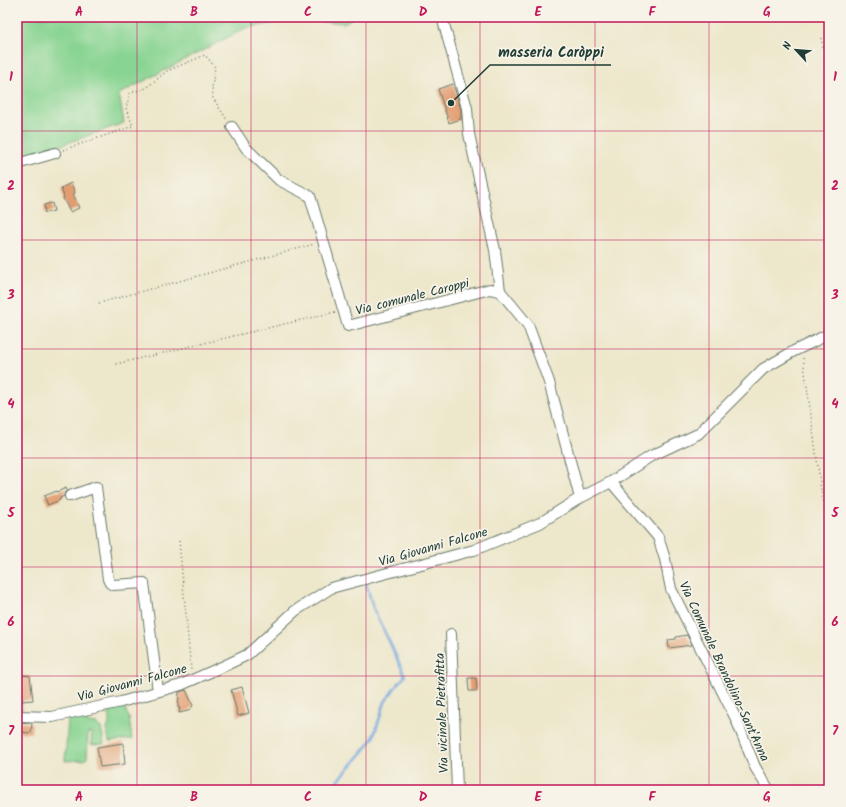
<svg xmlns="http://www.w3.org/2000/svg" width="846" height="807" font-family="Kalam,sans-serif">
<style>
.green{fill:#88d492;stroke:#548863}
.lines{fill:none;stroke-linecap:round;stroke-linejoin:round}
.stream{stroke:#72a7df;stroke-width:2.5}
.building{fill:#e29c6f}
.minor-casing{stroke:#677869;stroke-width:12}
.path{stroke:#677869;stroke-width:1.5;stroke-dasharray:1 3;stroke-linecap:butt}
.minor{stroke:#fff;stroke-width:10}
.grid{fill:none;stroke:#c2185b;stroke-width:1;stroke-opacity:0.55}
.labels{text-anchor:middle;stroke-width:3.5;stroke-linejoin:round;paint-order:stroke}
.street-label{font-size:13px;fill:#1f3d34;stroke:#f7f3e8}
.leader{fill:none;stroke:#1f3d34;stroke-width:1.5}
.callout-dot{fill:#1f3d34;stroke:#f7f3e8;stroke-width:1.5}
.callout-label{font-size:14px;text-anchor:middle;font-weight:bold;fill:#1f3d34;stroke:#f7f3e8;stroke-width:3.5;stroke-linejoin:round;paint-order:stroke}
.neatline{fill:none;stroke:#c2185b;stroke-width:1.5}
.grid-label{font-size:13px;text-anchor:middle;font-weight:bold;fill:#c2185b}
</style>
<rect width="100%" height="100%" fill="#f7f3e8"/>
<filter id="ink" filterUnits="userSpaceOnUse"><feTurbulence type="fractalNoise" baseFrequency=".025" numOctaves="2"/><feDisplacementMap in="SourceGraphic" scale="8" xChannelSelector="R" yChannelSelector="G"/><feConvolveMatrix kernelMatrix="1 2 1 2 8 2 1 2 1" color-interpolation-filters="sRGB"/></filter>
<filter id="wash" filterUnits="userSpaceOnUse"><feTurbulence type="fractalNoise" baseFrequency=".012" numOctaves="4" result="noise"/><feDisplacementMap in="SourceGraphic" scale="16" xChannelSelector="R" yChannelSelector="G"/><feGaussianBlur stdDeviation="0.9" result="paint"/><feColorMatrix in="noise" values="0 0 0 0 0 0 0 0 0 0 0 0 0 0 0 0 0 1.4 0 .05"/><feComposite in="paint" operator="in"/></filter>
<g filter="url(#wash)">
<rect width="100%" height="100%" fill="#ede7cb"/>
<!-- green -->
<g class="green">
<polygon points="17,17 353,17 345,23 295,20 246,28 119,94 124,123 22,159 17,153"/>
<polygon points="17,667 21,692 22,713 17,713"/>
<polygon points="124,706 129,718 132,739 109,742 107,729 109,724 109,713 113,709"/>
<polygon points="85,715 88,723 97,724 101,728 104,744 94,745 91,744 92,733 88,733 87,758 84,760 65,761 68,719"/>
</g>
<g class="lines">
<!-- stream -->
<polyline class="stream" points="330,790 367,747 373,738 385,702 394,689 405,676 389,641 373,608 366,583"/>
</g>
<g id="blocks">
<!-- building -->
<g class="building">
<polygon points="453,84 461,109 461,119 449,123 438,89"/>
<polygon points="71,183 75,193 73,194 79,208 70,212 63,198 64,197 61,188"/>
<polygon points="52,203 54,211 45,213 44,205"/>
<polygon points="66,488 67,491 65,492 64,496 60,498 60,500 48,505 44,496 57,491 57,492"/>
<polygon points="687,635 692,645 669,648 668,640 676,639 676,637"/>
<polygon points="446,673 446,684 438,685 437,674"/>
<polygon points="20,675 30,676 33,700 22,701 19,681 21,680"/>
<polygon points="468,678 476,678 477,691 469,691"/>
<polygon points="242,687 249,713 238,716 231,690"/>
<polygon points="186,690 193,706 188,711 179,713 180,708 178,708 179,692"/>
<polygon points="17,722 32,723 31,733 17,732"/>
<polygon points="123,743 125,764 100,767 97,747"/>
</g>
</g>
</g>
<g filter="url(#ink)">
<use href="#blocks" fill-opacity="0" stroke="#677869" stroke-width="1"/>
<g class="lines">
<defs>
<g id="minor">
<polyline points="442,17 467,108 469,134 495,250 500,291"/>
<polyline points="232,127 246,148 279,180 310,196 348,326 490,289 500,291 528,325 549,382 580,498"/>
<polyline points="17,164 55,153"/>
<polyline points="611,482 658,537 665,559 671,589 736,719 755,767 769,790"/>
<polyline points="70,496 96,487 108,579 110,583 113,585 144,583 158,691"/>
<polyline points="451,634 457,790"/>
<polyline points="17,716 52,717 121,702 181,685 226,665 247,655 295,611 331,588 474,550 540,523 580,498 611,482 651,456 698,434 763,369 794,351 829,334"/>
</g>
</defs>
<!-- minor casing -->
<use href="#minor" class="minor-casing"/>
<!-- path -->
<g class="path">
<polyline points="821,38 829,73"/>
<polyline points="63,150 133,126 126,108 130,93 146,88 167,71 205,55 215,67 212,87 213,98 227,120"/>
<polyline points="99,303 315,244"/>
<polyline points="803,358 823,503 829,503"/>
<polyline points="116,364 335,312"/>
<polyline points="179,541 191,670"/>
</g>
<!-- minor -->
<use href="#minor" class="minor"/>
</g>
</g>
<!-- grid -->
<path class="grid" d="M137 17V790M251 17V790M366 17V790M480 17V790M595 17V790M709 17V790M17 131H829M17 240H829M17 349H829M17 458H829M17 567H829M17 676H829"/>
<g class="labels">
<!-- street labels -->
<g class="street-label">
<text transform="translate(412 296) rotate(-14)" y="5">Via comunale Caroppi</text>
<text transform="translate(433 546) rotate(-16)" y="5">Via Giovanni Falcone</text>
<text transform="translate(725 671) rotate(65)" y="5">Via Comunale Brandolino-Sant'Anna</text>
<text transform="translate(132 682) rotate(-15)" y="5">Via Giovanni Falcone</text>
<text transform="translate(441 713) rotate(-92)" y="5">Via vicinale Pietrafitta</text>
</g>
</g>
<!-- callouts -->
<path class="leader" d="M451 103L490 65H611"/>
<circle class="callout-dot" cx="451" cy="103" r="4"/>
<g class="callout-label">
<text x="551" y="57">masseria Caròppi</text>
</g>
<!-- margin -->
<rect width="846" height="807" fill="none" stroke="#f7f3e8" stroke-width="44"/>
<!-- north arrow -->
<g transform="translate(796 50) rotate(296)" stroke="#f7f3e8" stroke-width="3" paint-order="stroke">
<path d="M0-3L7 15L0 10L-7 15Z" fill="#1f3d34"/>
<text y="-6" font-size="11" font-weight="bold" text-anchor="middle" fill="#1f3d34">N</text>
</g>
<rect x="22" y="22" width="802" height="763" class="neatline"/>
<g class="grid-label">
<text x="79" y="16">A</text>
<text x="194" y="16">B</text>
<text x="308" y="16">C</text>
<text x="423" y="16">D</text>
<text x="538" y="16">E</text>
<text x="652" y="16">F</text>
<text x="767" y="16">G</text>
<text x="11" y="81">1</text>
<text x="835" y="81">1</text>
<text x="11" y="190">2</text>
<text x="835" y="190">2</text>
<text x="11" y="299">3</text>
<text x="835" y="299">3</text>
<text x="11" y="408">4</text>
<text x="835" y="408">4</text>
<text x="11" y="517">5</text>
<text x="835" y="517">5</text>
<text x="11" y="626">6</text>
<text x="835" y="626">6</text>
<text x="11" y="735">7</text>
<text x="835" y="735">7</text>
<text x="79" y="801">A</text>
<text x="194" y="801">B</text>
<text x="308" y="801">C</text>
<text x="423" y="801">D</text>
<text x="538" y="801">E</text>
<text x="652" y="801">F</text>
<text x="767" y="801">G</text>
</g>
</svg>
